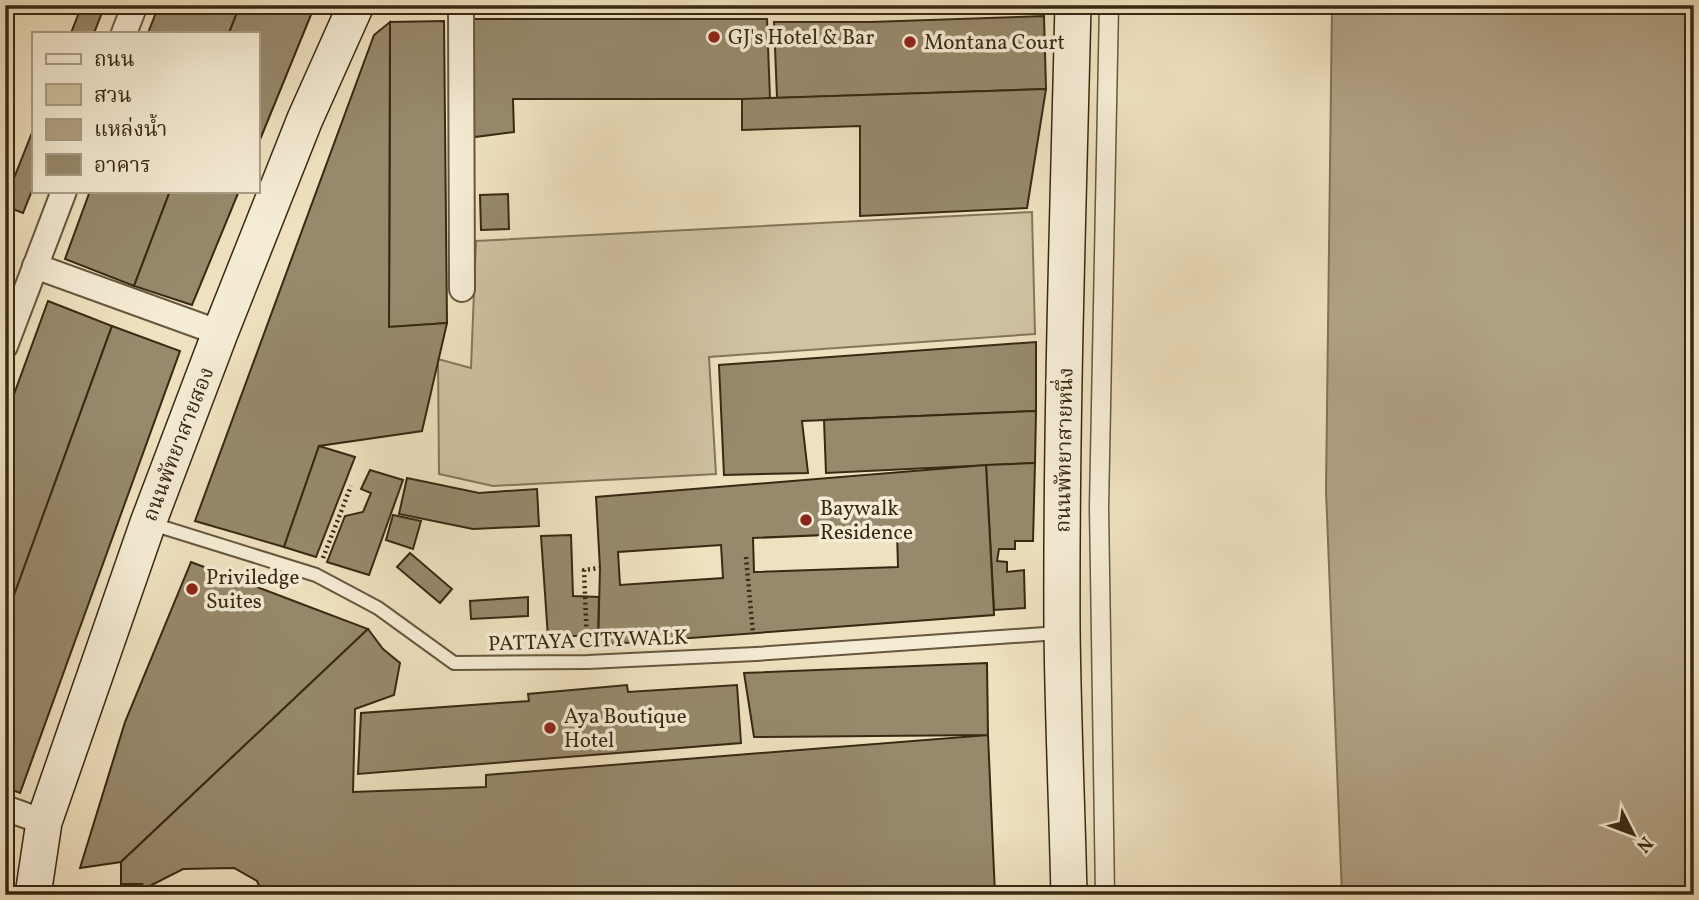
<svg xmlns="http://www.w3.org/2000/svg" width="1699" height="900" font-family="Vollkorn,'Noto Serif Thai',serif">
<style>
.green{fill:#d0c2a2;stroke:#84765a;stroke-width:2}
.water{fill:#b1a285;stroke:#817257;stroke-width:2}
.building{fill:#97896c;stroke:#382913;stroke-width:2;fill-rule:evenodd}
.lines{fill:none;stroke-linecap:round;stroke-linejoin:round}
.service-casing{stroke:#66573e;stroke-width:16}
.pedestrian-casing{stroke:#66573e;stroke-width:21}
.minor-casing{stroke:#66573e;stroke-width:28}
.secondary-casing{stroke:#382913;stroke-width:38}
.path{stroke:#382913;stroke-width:4.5;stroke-dasharray:2 3.5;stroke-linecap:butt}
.service{stroke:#f5ecd5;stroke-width:12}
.pedestrian{stroke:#f5ecd5;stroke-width:18}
.minor{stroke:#f5ecd5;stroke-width:24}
.secondary{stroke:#f5ecd5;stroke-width:35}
.poi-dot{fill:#8f2418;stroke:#f5ecd5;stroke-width:2.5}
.labels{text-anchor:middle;stroke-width:7;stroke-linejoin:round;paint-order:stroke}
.poi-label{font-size:21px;fill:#382913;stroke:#f5ecd5;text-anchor:start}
.street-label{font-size:21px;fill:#382913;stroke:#f5ecd5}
</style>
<rect width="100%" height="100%" fill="#efe1bf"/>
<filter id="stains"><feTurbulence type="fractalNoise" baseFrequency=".00286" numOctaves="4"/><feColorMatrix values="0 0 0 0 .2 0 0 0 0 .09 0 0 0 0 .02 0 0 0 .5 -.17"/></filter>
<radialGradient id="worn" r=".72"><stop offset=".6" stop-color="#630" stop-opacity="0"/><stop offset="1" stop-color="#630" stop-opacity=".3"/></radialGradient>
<!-- green -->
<polygon class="green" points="1032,212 1035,334 709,357 716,474 493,486 439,474 438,359 471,368 476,241"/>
<!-- water -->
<polygon class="water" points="1332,5 1694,5 1694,895 1342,895 1326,491"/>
<!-- building -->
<g class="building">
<polygon points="82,5 105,5 94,33 71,33"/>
<polygon points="159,5 240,5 229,33 148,33"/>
<polygon points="240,5 315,5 257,147 257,33 229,33"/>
<polygon points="1044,16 1046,89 777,98 774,22 870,22"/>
<polygon points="467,19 767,19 770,99 513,99 514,132 467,138"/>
<polygon points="444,21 447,323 389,327 390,22"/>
<polygon points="390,22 389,327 447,323 422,431 319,446 284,547 195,521 374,35"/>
<polygon points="1046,89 1027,208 860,216 860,126 742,130 742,99"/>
<polygon points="33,130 33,188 23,213 5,206 5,201"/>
<polygon points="90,191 170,191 134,286 65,259"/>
<polygon points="170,191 239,191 192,305 134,286"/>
<polygon points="508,194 509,229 481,230 480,195"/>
<polygon points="48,301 112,326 5,620 5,419"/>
<polygon points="112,326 180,351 20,793 5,787 5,620"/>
<polygon points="1036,342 1036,411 802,421 808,473 724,475 719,365"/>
<polygon points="1036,411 1035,463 826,473 824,420"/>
<polygon points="319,446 355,457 316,557 284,547"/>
<polygon points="1035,463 1033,541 1015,541 1015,549 999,549 997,561 1007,562 1007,572 1024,570 1025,608 994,610 986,465"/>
<path d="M986 465 994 615 598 645 600 568 596 497ZM897 532 898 567 754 572 753 538ZM721 545 723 578 620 585 618 552Z"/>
<polygon points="370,470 403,480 369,575 327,562 345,516 363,512 371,493 361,489"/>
<polygon points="407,478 479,493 537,489 539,526 473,529 399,514"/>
<polygon points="393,515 421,521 413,549 386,540"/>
<polygon points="571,535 573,596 599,597 598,635 548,637 541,536"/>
<polygon points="410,553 452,589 440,603 397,567"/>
<polygon points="191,562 368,629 121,862 80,868 125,722"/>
<polygon points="528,597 528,616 471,619 470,601"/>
<polygon points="368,629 383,649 400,663 394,695 355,709 353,792 486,787 486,775 988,735 995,895 263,895 257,881 234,868 183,869 134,894 142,884 121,884 121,862"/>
<polygon points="987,663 988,735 754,737 744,673"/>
<polygon points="627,685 628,692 737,685 741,743 358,774 361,713 529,701 528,694"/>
</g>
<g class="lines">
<defs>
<polyline id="service" points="149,523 316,575 378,608 454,663 588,662 756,654 1059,633"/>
<polyline id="pedestrian" points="1105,895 1099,507 1109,5"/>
<g id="minor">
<polyline points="461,5 462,289"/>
<polyline points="124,33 135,5"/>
<polyline points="35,266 220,333"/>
<polyline points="5,346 64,191"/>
<polyline points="5,808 44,822"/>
</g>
<g id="secondary">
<polyline points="33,895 44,822 148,523 220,333 305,119 356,5"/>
<path d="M1069 895C1067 807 1063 718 1062 630 1061 422 1068 213 1073 5"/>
</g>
</defs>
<!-- service casing -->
<use href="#service" class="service-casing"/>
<!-- pedestrian casing -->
<use href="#pedestrian" class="pedestrian-casing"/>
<!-- minor casing -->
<use href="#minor" class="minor-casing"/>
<!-- secondary casing -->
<use href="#secondary" class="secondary-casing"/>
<!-- path -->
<g class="path">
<polyline points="746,557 753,633"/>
<polyline points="323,558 351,486"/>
<polyline points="587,643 584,570 600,568"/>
</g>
<!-- service -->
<use href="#service" class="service"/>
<!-- pedestrian -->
<use href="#pedestrian" class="pedestrian"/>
<!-- minor -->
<use href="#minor" class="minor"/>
<!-- secondary -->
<use href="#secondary" class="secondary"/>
</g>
<!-- markers -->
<g class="poi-dot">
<circle cx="714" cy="37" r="7"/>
<circle cx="910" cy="42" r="7"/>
<circle cx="806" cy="520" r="7"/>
<circle cx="192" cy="589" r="7"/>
<circle cx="550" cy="728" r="7"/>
</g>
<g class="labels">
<!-- poi labels -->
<g class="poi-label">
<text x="728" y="44">GJ's Hotel &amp; Bar</text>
<text x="924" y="49">Montana Court</text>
<text x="820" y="515">Baywalk<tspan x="820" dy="24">Residence</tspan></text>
<text x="206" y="584">Priviledge<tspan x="206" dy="24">Suites</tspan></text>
<text x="564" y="723">Aya Boutique<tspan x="564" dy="24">Hotel</tspan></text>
</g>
<!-- street labels -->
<g class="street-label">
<text transform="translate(178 444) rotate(-69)" y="7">ถนนพัทยาสายสอง</text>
<text transform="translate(1064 450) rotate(-89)" y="7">ถนนพัทยาสายหนึ่ง</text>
<text transform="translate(588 640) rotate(-2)" y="7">PATTAYA CITY WALK</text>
</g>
</g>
<!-- margin -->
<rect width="1699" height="900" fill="none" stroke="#efe1bf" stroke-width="28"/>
<rect x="7" y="7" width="1685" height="886" fill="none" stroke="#382913" stroke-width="3.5"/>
<rect x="14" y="14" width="1671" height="872" fill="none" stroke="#382913" stroke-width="2"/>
<!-- legend -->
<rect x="32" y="32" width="228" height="161" fill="#f5ecd5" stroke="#a99e87" stroke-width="2"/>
<rect x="46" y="54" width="35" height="10" fill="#f5ecd5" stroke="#a99e87" stroke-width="2"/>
<text x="94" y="66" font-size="21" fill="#382913">ถนน</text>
<rect x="46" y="84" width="35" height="21" fill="#d0c2a2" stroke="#a99e87" stroke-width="2"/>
<text x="94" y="102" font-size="21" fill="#382913">สวน</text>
<rect x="46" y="119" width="35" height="21" fill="#b1a285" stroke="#a99e87" stroke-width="2"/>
<text x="94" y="136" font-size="21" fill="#382913">แหล่งน้ำ</text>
<rect x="46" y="154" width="35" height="21" fill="#97896c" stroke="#a99e87" stroke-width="2"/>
<text x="94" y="172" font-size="21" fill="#382913">อาคาร</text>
<!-- north arrow -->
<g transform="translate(1633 834) rotate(132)" stroke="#f5ecd5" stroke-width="5" paint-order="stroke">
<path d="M0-5L12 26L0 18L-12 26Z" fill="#382913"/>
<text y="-10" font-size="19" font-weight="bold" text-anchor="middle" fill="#382913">N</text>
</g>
<rect width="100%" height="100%" filter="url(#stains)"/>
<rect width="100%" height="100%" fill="url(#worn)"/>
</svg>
